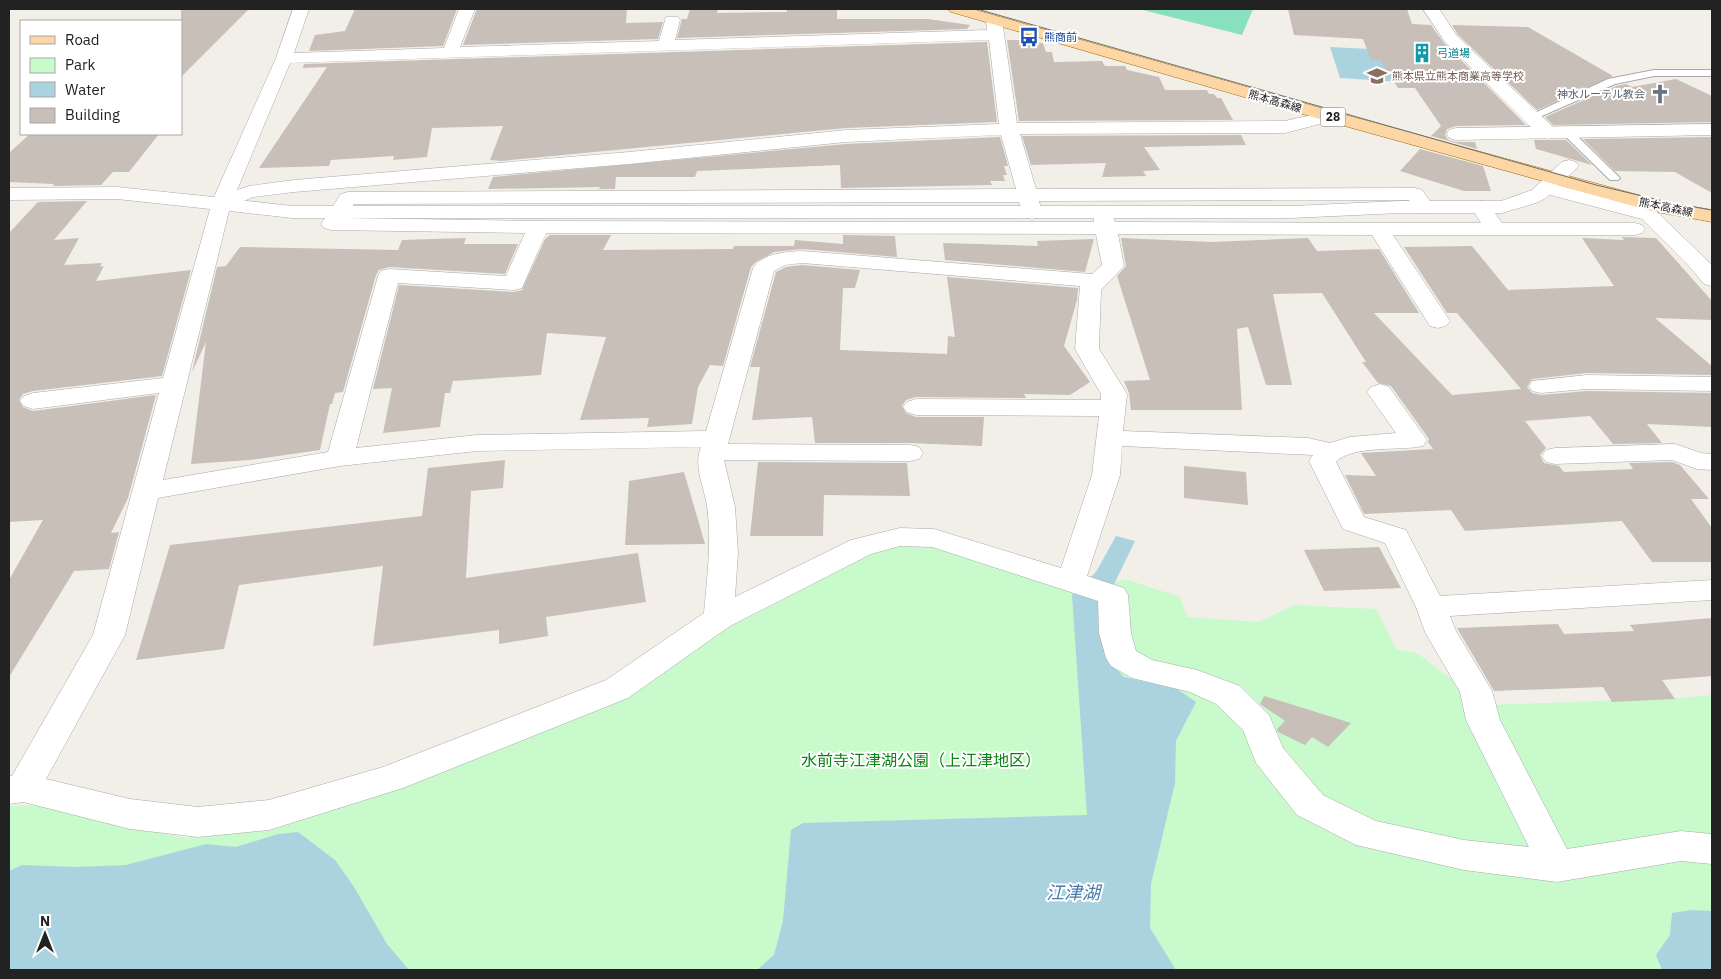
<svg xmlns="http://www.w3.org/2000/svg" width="1721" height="979" font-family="'IBM Plex Sans','Noto Sans JP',sans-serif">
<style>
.park{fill:#c8facc}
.pitch{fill:#88e0be}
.water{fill:#aad3df}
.building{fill:#c7bfb8}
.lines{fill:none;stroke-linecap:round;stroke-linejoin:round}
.service-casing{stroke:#a9a9a9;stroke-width:2}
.minor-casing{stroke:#a9a9a9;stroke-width:1}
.tertiary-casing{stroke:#a9a9a9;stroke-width:1}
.primary-casing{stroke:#a06b00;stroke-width:1}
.service{fill:#fff;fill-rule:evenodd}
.minor{fill:#fff;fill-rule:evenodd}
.tertiary{fill:#fff;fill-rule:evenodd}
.primary{fill:#fcd6a4;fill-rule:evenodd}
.tram{stroke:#707070;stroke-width:1}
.labels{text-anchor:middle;stroke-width:4;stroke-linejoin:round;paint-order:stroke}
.far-transit-label{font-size:11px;fill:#164399;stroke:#fff;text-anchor:start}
.far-culture-label{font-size:11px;fill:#0d838f;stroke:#fff;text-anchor:start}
.far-education-label{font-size:11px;fill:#785e54;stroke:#fff;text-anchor:start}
.far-worship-label{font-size:11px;fill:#5b616d;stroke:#fff;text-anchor:end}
.far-street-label{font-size:11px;fill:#222;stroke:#fff}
.shield{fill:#fff;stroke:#646464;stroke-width:1}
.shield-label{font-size:12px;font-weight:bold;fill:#222}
.near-park-label{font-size:16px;fill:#0c8416;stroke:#fff}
.near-water-label{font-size:18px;font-style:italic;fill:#4a7aab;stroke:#fff}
</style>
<rect width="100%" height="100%" fill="#f2efe9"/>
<!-- park -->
<polygon class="park" points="909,542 935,544 1071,585 1128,580 1180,597 1187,617 1258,622 1294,605 1376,609 1396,649 1417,653 1486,705 1681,698 1712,695 1712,970 9,970 9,806 40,805 104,822 187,838 252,827 603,704 745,618 877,550"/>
<!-- pitch -->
<polygon class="pitch" points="1139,9 1253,9 1242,35"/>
<!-- water -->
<g class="water">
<polygon points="1330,47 1390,50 1402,82 1340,78"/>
<polygon points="1116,536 1135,541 1102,609 1102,645 1110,663 1124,677 1177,689 1196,702 1176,741 1175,783 1151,884 1150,928 1176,970 757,970 774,955 783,921 791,830 803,823 1087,815 1072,595 1096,572"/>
<polygon points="298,832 335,860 354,887 387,944 409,970 9,970 9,871 22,865 76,867 126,865 206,844 236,847 278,834"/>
<polygon points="1692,910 1712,911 1712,970 1662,970 1656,955 1670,935 1672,913"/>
</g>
<!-- building -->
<g class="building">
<polygon points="181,9 249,9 181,77"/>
<polygon points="355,9 457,9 443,46 309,51 315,35 345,31"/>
<polygon points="477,9 627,9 626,23 663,22 658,39 463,45"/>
<polygon points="690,9 718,9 717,13 787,12 787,10 837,10 837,19 928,19 970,25 967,29 677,38 682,19 687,19"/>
<polygon points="1288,9 1407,9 1412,24 1431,25 1444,43 1526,125 1456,126 1447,129 1445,135 1448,140 1456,142 1475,142 1477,149 1431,136 1441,126 1415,88 1398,88 1380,60 1371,60 1363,39 1294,35"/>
<polygon points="1452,25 1528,27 1613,76 1537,110 1458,35"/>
<polygon points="1007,40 1033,40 1034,43 1043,43 1046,52 1052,52 1054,62 1102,61 1105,66 1125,66 1127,70 1159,77 1165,90 1207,90 1209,94 1214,94 1217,98 1221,98 1233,120 1019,121"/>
<polygon points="987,42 997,122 846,128 501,161 490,160 503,126 432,128 427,157 393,160 394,156 331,160 329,166 259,168 327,67 303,68 304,64"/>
<polygon points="1676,79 1712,96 1712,122 1553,125 1545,117 1616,86 1626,84 1632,87"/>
<polygon points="30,134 159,134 129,172 113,172 101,185 53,186 54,184 9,182 9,153"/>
<polygon points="1241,135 1246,145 1144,147 1160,170 1143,171 1146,176 1102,177 1106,163 1031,165 1022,136"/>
<polygon points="1000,137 1008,166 1004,166 1007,175 1003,175 1005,181 990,181 992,185 841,188 840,165 697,171 695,177 616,177 615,189 598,189 601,187 488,189 493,177 846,144"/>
<polygon points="1712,137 1712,193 1675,172 1615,171 1583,139"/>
<polygon points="1534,140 1566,140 1592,165 1536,149"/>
<polygon points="1420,149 1483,166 1491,191 1464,191 1400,171"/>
<polygon points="87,201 54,240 79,238 64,265 102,263 100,267 104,266 96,281 191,270 162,376 33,391 23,394 19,400 23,407 33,411 156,395 128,498 111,533 119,532 109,569 74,571 9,677 9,580 43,520 9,522 9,233 38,202"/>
<polygon points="550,235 611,235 603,250 733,249 734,246 794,246 795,240 843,244 843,235 895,236 897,257 802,249 774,252 756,262 751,267 723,366 710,365 698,387 692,424 647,427 649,418 580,420 606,337 547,333 541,375 453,381 450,393 445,393 440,427 383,433 392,388 373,389 399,285 514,292 522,290 545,239"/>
<polygon points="1622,237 1656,238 1712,301 1712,320 1655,318 1712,366 1712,375 1587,373 1532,379 1527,387 1532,393 1541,395 1587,391 1712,393 1712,427 1647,424 1662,443 1613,444 1590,416 1525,421 1546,448 1540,455 1544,463 1559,466 1564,472 1633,469 1629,463 1672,462 1680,465 1709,499 1691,499 1712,528 1712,562 1652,562 1622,521 1465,531 1451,510 1364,514 1345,475 1376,476 1361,453 1433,449 1428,442 1429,439 1391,386 1378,383 1362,362 1366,362 1322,293 1273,294 1292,385 1266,385 1248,327 1237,329 1242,410 1131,410 1129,393 1124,381 1150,380 1117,276 1126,266 1121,238 1211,242 1308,238 1317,251 1379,249 1419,313 1374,313 1452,395 1521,389 1457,313 1447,313 1404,247 1472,246 1508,290 1614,286 1582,238 1624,240"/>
<polygon points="466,238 464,244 518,244 505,274 389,267 379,270 376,275 343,392 335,393 332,404 330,404 320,450 250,460 191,464 206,342 192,372 217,267 226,266 240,247 398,250 402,240"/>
<polygon points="1094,239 1085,272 945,260 943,243 1038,246 1037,241"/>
<polygon points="802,265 860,270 855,288 843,288 840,350 947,354 948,336 955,337 947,277 1078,288 1077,300 1064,346 1090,382 1070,395 1024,394 1026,398 916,397 906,400 902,406 906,413 916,417 984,417 982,446 910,443 815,443 812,417 752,420 760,367 750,367 776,272 786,267"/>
<polygon points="505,460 503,488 471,491 466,578 638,553 646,602 546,617 548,636 499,644 499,630 373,646 383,566 239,585 224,649 136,660 170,545 422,516 428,468"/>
<polygon points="758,462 907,463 910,496 824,495 823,536 750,536"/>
<polygon points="1184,466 1246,472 1248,505 1184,498"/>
<polygon points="684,472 705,544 625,545 629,481"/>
<polygon points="1379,547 1401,588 1324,591 1304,550"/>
<polygon points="1712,618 1712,676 1662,680 1675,699 1612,702 1603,687 1494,691 1457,628 1558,624 1564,634 1634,631 1630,625"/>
<polygon points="1264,696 1300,707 1351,723 1328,747 1312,737 1305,745 1278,732 1277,729 1285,721 1260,704"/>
</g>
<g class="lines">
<defs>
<g id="service">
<polygon points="1654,70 1712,70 1712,76 1654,76 1615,84 1535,119 1531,120 1526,117 1608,79"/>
<polygon points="1568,130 1572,131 1618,176 1620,178 1618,180 1610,180 1564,135 1563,133 1564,131"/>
</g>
<g id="minor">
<path d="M293 9H309L294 53 444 48 459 9H475L460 47 659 41 666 17H678L680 20 675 40 987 30 986 20 988 17H1000L1002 20 1017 123 1285 121 1329 111 1335 112 1338 116 1335 120 1285 133 1020 134 1036 189 1415 188 1422 190 1434 207 1431 211 1424 213 1417 211 1409 200 1039 201 1042 213 1039 217 1032 219 1025 217 1019 202 354 204 345 218 538 221 1094 222 1093 213 1096 209 1103 207 1110 209 1115 222 1481 223 1471 207 1474 203 1481 201 1488 203 1502 223H1635L1642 225 1645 229 1642 233 1635 235H1393L1450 321 1446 326 1438 328 1430 326 1372 235 1118 234 1124 266 1101 290 1099 349 1127 394 1123 431 1308 438 1330 443 1350 437 1396 433 1367 392 1371 387 1380 384 1389 387 1427 440 1423 446C1401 451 1351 445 1336 462L1364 517 1406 530 1440 596 1712 580V600L1450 616 1456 631 1492 691 1500 720 1567 849 1681 831 1712 834V864L1681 861 1557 882 1464 870 1356 845 1297 815 1256 763 1243 730 1216 704 1190 692 1132 678 1111 666 1106 658 1099 633 1098 601 932 547 900 546 871 554 730 626 628 698 403 788 269 830 198 837 130 829 23 802 9 804V776H12L93 635 159 393 33 409 24 406 20 401 24 396 33 393 163 378 210 209 117 199 9 200V188L117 187 214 197 276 58ZM989 40 999 124 846 130 629 152 294 180 249 186 237 190 290 63ZM1001 135 1016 189 348 192 341 194 321 224 324 228 331 230 525 233 506 276 389 269 381 271 378 276 328 452 163 480 230 207 253 197 294 192 629 164 846 142ZM546 233 1096 234 1102 265 1092 274 802 251C785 252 763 253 753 268L706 431 477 435 356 448 398 283 514 290 522 288ZM802 263 1080 286 1075 349 1101 394V400L916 399 907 402 903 407 907 412 916 415 1099 416 1092 475 1061 568 934 529 900 528 851 540 735 597 738 553 735 507 724 460 910 461 919 459 923 453 919 447 910 445 728 444 774 271 785 265ZM1122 446 1313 455 1309 461 1343 529 1385 543 1416 607 1425 632 1460 692 1466 720 1529 847 1464 840 1376 821 1323 795 1283 748 1269 715 1240 686 1197 670 1152 660 1136 651 1131 633 1128 595 1124 588 1087 576 1120 475ZM701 447C693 466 704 486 707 506 712 541 707 578 704 613L606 680 383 767 269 800 198 807 130 799 46 779 125 635 158 498 340 466 477 451Z"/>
<polygon points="1423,9 1439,9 1457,36 1555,129 1557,133 1555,137 1548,139 1541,137 1445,42"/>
<polygon points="1546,182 1656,211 1712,265 1712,286 1704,284 1688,265 1642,219 1539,192 1536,188 1539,184"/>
<polygon points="1587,375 1712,377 1712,391 1587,389 1541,393 1532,391 1529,386 1532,381"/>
<polygon points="1675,444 1701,453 1712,454 1712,470 1697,469 1672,460 1555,464 1546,462 1542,456 1546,450 1555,448"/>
</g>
<g id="tertiary">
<polygon points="1712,124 1712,135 1456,140 1449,138 1447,134 1449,130 1456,128"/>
<polygon points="1569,160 1576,162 1579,166 1546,198 1536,203 1502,213 1400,213 1292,218 292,218 221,210 214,208 211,204 214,200 221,198 292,206 1292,206 1400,201 1501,201 1532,190 1562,162"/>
</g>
<polygon id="primary" points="948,9 972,9 1335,112 1660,201 1712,210 1712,222 1651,211 1323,120 951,12"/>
</defs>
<!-- service casing -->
<use href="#service" class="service-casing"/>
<!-- minor casing -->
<use href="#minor" class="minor-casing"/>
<!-- tertiary casing -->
<use href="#tertiary" class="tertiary-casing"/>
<!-- primary casing -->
<use href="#primary" class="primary-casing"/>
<!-- service -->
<use href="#service" class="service"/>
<!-- minor -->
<use href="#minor" class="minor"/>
<!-- tertiary -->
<use href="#tertiary" class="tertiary"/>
<!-- primary -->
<use href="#primary" class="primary"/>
<!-- tram -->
<polyline class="tram" points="977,9 1596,185 1676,204 1712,210"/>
</g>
<!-- icons -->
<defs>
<symbol id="bus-bare" viewBox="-9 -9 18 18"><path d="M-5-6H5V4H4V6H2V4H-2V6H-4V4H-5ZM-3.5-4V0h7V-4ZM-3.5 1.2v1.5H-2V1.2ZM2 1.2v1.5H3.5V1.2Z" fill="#1a4fb4" stroke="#fff" stroke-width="2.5" paint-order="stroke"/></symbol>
<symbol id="building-bare" viewBox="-9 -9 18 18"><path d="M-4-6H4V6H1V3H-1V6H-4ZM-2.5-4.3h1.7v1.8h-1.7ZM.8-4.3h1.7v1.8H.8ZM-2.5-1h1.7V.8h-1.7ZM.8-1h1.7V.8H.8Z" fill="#0f9aa8" stroke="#fff" stroke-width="2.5" paint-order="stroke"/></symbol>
<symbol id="school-bare" viewBox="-9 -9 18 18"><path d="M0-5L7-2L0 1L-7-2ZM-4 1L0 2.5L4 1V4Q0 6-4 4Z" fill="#8d6e63" stroke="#fff" stroke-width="2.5" paint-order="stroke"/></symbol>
<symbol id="church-bare" viewBox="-9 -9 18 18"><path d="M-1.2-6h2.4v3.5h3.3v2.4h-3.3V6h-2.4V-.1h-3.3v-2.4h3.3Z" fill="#6b7280" stroke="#fff" stroke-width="2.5" paint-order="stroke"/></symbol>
</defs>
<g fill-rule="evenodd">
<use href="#bus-bare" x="1015" y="23" width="28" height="28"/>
<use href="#building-bare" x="1408" y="39" width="28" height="28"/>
<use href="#school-bare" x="1363" y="62" width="28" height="28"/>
<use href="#church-bare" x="1646" y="80" width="28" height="28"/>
</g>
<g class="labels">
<!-- far-transit labels -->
<g class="far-transit-label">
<text x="1044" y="41">熊商前</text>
</g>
<!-- far-culture labels -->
<g class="far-culture-label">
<text x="1437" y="57">弓道場</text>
</g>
<!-- far-education labels -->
<g class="far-education-label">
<text x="1392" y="80">熊本県立熊本商業高等学校</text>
</g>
<!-- far-worship labels -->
<g class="far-worship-label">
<text x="1645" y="98">神水ルーテル教会</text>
</g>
<!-- far-street labels -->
<g class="far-street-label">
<text transform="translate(1275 101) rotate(16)" y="4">熊本高森線</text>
<text transform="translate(1666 207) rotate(12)" y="4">熊本高森線</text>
</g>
<!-- shield labels -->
<rect class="shield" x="1320.5" y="107.5" width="25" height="19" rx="4"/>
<g class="shield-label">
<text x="1333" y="121">28</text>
</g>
<!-- near-park labels -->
<g class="near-park-label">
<text x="921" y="766">水前寺江津湖公園（上江津地区）</text>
</g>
<!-- near-water labels -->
<g class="near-water-label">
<text x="1073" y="899">江津湖</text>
</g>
</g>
<!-- border -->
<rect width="1721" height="979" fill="none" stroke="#222222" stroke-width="20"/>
<!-- legend -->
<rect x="20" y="20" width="162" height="115" fill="#ffffff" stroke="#a7a7a7"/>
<rect x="30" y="36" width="25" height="8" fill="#fcd6a4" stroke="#a7a7a7"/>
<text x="65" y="45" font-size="15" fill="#222222">Road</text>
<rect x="30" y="58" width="25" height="15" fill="#c8facc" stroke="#a7a7a7"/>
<text x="65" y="70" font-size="15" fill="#222222">Park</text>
<rect x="30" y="82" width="25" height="15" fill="#aad3df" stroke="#a7a7a7"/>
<text x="65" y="95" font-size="15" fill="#222222">Water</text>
<rect x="30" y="108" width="25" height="15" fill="#c7bfb8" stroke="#a7a7a7"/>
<text x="65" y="120" font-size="15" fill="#222222">Building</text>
<!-- north arrow -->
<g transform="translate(45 934)" stroke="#ffffff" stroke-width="4" paint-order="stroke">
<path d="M0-4L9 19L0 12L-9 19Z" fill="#222222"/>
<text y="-8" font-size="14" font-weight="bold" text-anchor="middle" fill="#222222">N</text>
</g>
</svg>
